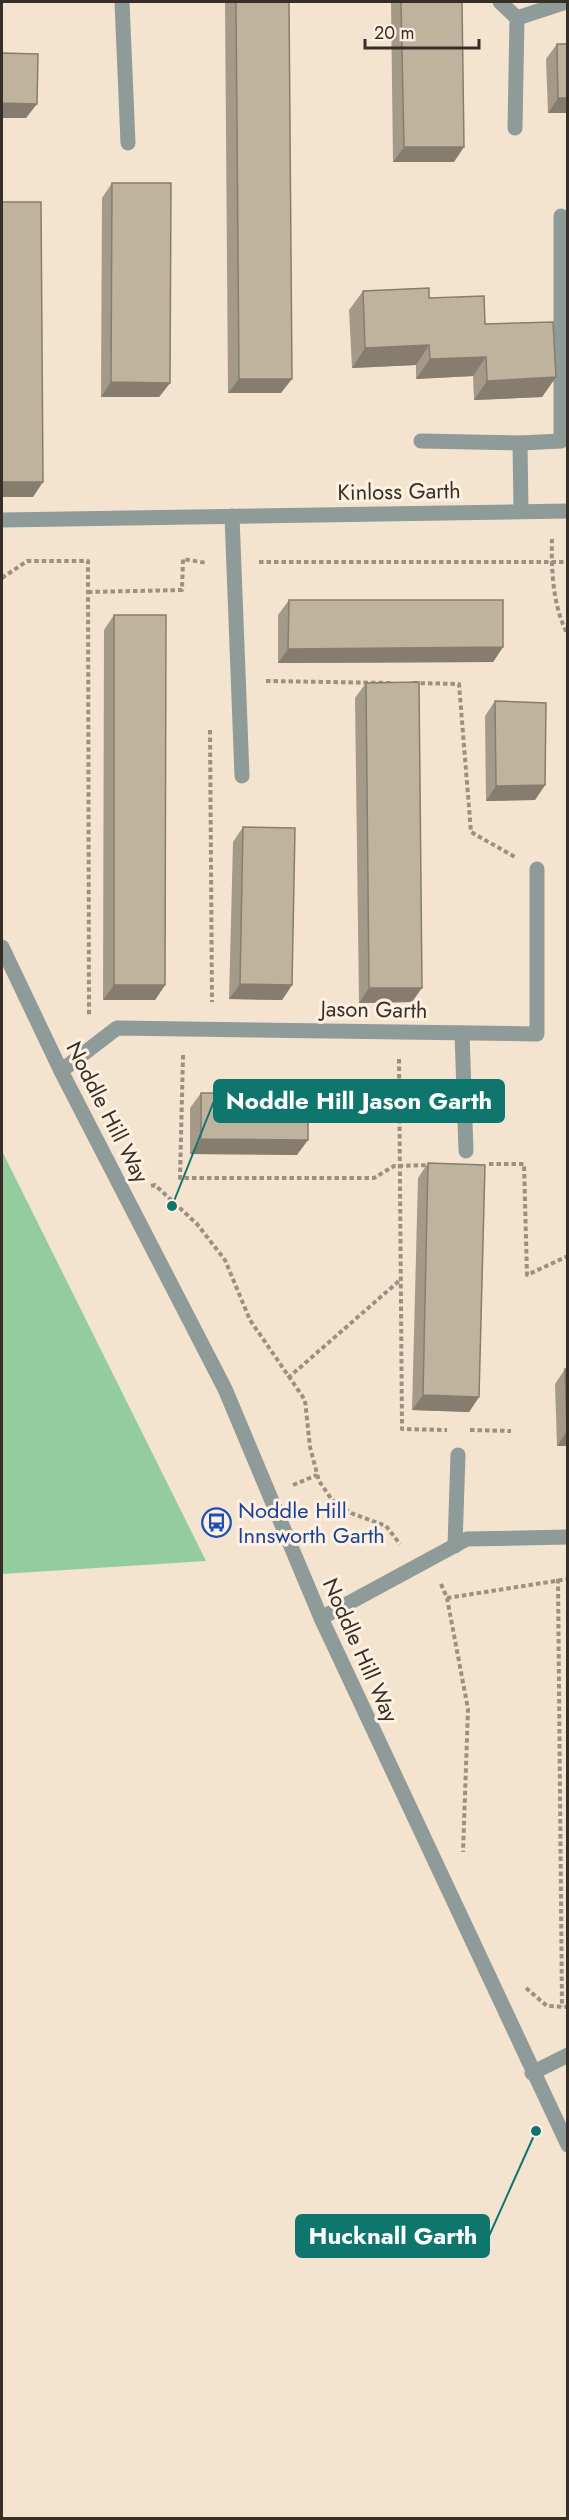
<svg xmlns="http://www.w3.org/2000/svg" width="569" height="2520" font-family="Jost,sans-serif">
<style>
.green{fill:#93cd9e}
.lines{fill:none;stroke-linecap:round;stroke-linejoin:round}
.path{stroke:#9d9082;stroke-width:4;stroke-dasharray:4.5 3;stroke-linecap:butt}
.service{stroke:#8f9b99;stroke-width:15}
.minor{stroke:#8f9b99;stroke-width:15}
.wall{fill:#a59a88}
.shaded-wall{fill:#867d6f}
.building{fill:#c0b39e;stroke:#867d6f;stroke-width:1.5}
.labels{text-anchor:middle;stroke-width:6;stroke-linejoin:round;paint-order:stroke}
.street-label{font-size:22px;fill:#362f27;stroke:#fff1e1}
.transit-label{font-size:22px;fill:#164399;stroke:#fff1e1;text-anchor:start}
.leader{fill:none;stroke:#0f766e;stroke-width:2}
.callout-dot{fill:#0f766e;stroke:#fff1e1;stroke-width:2}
.callout{fill:#0f766e;stroke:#0f766e;stroke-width:2}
.callout-label{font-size:24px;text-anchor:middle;font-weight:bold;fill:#fff}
</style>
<rect width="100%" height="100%" fill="#f4e3cf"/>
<!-- green -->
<polygon class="green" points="2,1151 206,1561 2,1574"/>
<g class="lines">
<!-- path -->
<g class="path">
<path d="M552 539C551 569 553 608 568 635"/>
<polyline points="259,562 568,562"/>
<polyline points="2,578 27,561 88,561 89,1015"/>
<polyline points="88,592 182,590 183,559 207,563"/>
<polyline points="266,681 391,683"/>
<polyline points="413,683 459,684 471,832 515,857"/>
<polyline points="210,730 212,1002"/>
<polyline points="183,1055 180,1178 374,1178 394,1166 431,1165"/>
<polyline points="399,1059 402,1429 447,1430"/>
<polyline points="489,1164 524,1164 527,1275 568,1256"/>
<polyline points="151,1186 155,1185 197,1224 225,1260 250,1320 305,1400 310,1447 319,1481 332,1500 351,1513 386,1526 400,1544"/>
<polyline points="288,1378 399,1281"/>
<polyline points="470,1430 511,1431"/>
<polyline points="293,1485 317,1475"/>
<polyline points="558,1579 562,2007"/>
<polyline points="441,1584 447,1598 468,1709 463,1852"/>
<polyline points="447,1598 568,1579"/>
<polyline points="526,1988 547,2006 568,2007"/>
</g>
<!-- service -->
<g class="service">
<polyline points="500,2 517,18 515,128"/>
<polyline points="421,441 520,443 561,441 561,216"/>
<polyline points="520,443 521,511"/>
<polyline points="462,1033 466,1151"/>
<polyline points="455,1546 458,1455"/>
</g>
<!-- minor -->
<g class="minor">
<polyline points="122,2 128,143"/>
<polyline points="517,18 566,2"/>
<polyline points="232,516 242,776"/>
<polyline points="2,520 568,511"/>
<polyline points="2,947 61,1071 225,1389 321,1618 568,2145"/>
<polyline points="61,1071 117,1028 537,1034 537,869"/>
<polyline points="321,1618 467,1539 568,1537"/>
<polyline points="532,2073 568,2055"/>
</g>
</g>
<!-- wall -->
<g class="wall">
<polygon points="225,2 289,2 281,393 228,393"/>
<polygon points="391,2 462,2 454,162 393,162"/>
<polygon points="557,44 567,113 548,113 546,59"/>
<polygon points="112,183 170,383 159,397 101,397 102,198"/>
<polygon points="363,291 429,298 485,324 556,377 542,397 474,400 473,376 416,379 416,365 352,368 349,310"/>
<polygon points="289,600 503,647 493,662 278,663 278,615"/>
<polygon points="114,615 165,985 155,1000 103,1000 104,630"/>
<polygon points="366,683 412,1002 359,1003 355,698"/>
<polygon points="495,701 545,785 535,800 486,801 485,716"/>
<polygon points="243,827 292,985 282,1000 229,999 233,842"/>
<polygon points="201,1093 297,1155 190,1154 190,1108"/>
<polygon points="428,1163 479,1397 469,1412 412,1410 418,1178"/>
<polygon points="565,1369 567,1369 567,1446 557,1446 555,1384"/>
</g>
<!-- shaded-wall -->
<g class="shaded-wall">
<polygon points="558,98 567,98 567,113 548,113"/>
<polygon points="2,103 37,104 26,118 2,118"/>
<polygon points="404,147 464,147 454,162 393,162"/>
<polygon points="429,345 416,365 352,368 365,348"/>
<polygon points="486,357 473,376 416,379 430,359"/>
<polygon points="556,377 542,397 474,400 487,381"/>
<polygon points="239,379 292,379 281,393 228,393"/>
<polygon points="111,382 170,383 159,397 101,397"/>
<polygon points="2,482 43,482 33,497 2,497"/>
<polygon points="503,647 493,662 278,663 288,649"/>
<polygon points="545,785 535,800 486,801 496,786"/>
<polygon points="240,984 292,985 282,1000 229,999"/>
<polygon points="114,985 165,985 155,1000 103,1000"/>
<polygon points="369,988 422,988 412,1002 359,1003"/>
<polygon points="201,1139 308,1140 297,1155 190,1154"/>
<polygon points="423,1395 479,1397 469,1412 412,1410"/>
<polygon points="567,1431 567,1446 557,1446"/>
</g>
<!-- building -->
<g class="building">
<polygon points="236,2 289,2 292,379 239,379"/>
<polygon points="401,2 462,2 464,147 404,147"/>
<polygon points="557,44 567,44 567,98 558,98"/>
<polygon points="2,53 38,54 37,104 2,103"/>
<polygon points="112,183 171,183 170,383 111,382"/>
<polygon points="2,202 41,202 43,482 2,482"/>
<polygon points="429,288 429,298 484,296 485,324 553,322 556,377 487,381 486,357 430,359 429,345 365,348 363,291"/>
<polygon points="289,600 503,600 503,647 288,649"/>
<polygon points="114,615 166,615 165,985 114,985"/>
<polygon points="419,682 422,988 369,988 366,683"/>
<polygon points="495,701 546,703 545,785 496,786"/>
<polygon points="243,827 295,828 292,985 240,984"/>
<polygon points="201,1093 308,1093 308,1140 201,1139"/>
<polygon points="428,1163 485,1165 479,1397 423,1395"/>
<polygon points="565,1369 567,1369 567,1431"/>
</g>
<!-- icons -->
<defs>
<symbol id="bus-ring" viewBox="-11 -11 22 22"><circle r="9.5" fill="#fff1e1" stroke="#1a4fb4" stroke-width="1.5"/><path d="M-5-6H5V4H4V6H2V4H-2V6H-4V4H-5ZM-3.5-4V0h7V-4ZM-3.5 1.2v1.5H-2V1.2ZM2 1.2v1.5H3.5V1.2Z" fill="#1a4fb4"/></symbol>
</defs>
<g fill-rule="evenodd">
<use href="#bus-ring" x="200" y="1506" width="33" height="33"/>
</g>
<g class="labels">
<!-- street labels -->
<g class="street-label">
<text transform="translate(399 491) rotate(-1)" y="8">Kinloss Garth</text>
<text transform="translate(374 1009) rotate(1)" y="8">Jason Garth</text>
<text transform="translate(108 1112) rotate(63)" y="8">Noddle Hill Way</text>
<text transform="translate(361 1650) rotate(66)" y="8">Noddle Hill Way</text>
</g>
<!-- transit labels -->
<g class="transit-label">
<text x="238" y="1518">Noddle Hill<tspan x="238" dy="25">Innsworth Garth</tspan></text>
</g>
</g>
<!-- callouts -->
<path class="leader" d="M172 1206L214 1101M536 2131L489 2236"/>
<g class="callout-dot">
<circle cx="172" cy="1206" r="6"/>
<circle cx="536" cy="2131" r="6"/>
</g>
<g class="callout">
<rect x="214" y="1080" width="290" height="42" rx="6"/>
<rect x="296" y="2215" width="193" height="42" rx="6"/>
</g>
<g class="callout-label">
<text x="359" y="1109">Noddle Hill Jason Garth</text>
<text x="393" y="2244">Hucknall Garth</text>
</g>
<!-- border -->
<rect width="569" height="2520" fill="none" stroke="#362f27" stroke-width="6"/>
<!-- scale -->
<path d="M365 39v9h114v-9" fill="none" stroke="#362f27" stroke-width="3"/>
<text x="374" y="39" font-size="18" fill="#362f27" stroke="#fff1e1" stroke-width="4.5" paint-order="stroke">20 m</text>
</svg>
